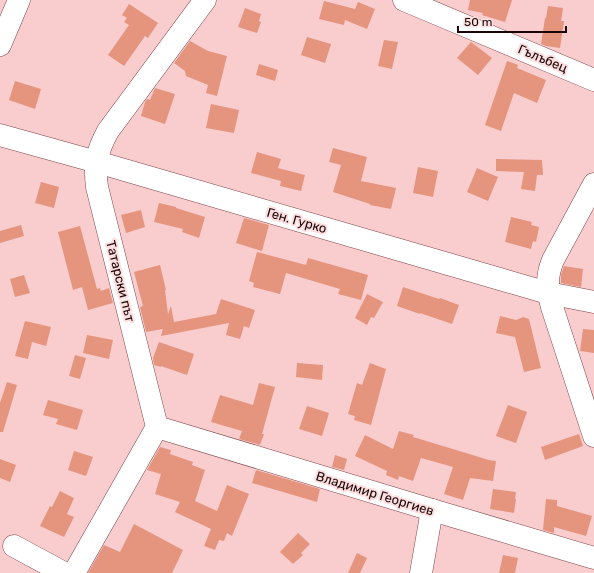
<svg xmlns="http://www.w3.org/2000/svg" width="594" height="573" font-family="Rubik,sans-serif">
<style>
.building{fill:#e5947d}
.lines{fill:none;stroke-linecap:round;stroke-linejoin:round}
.minor-casing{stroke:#7e4246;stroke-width:23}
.minor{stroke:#fff;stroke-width:22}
.labels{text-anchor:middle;stroke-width:4;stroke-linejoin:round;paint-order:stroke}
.street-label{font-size:13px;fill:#1a0506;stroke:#fcdedf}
</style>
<rect width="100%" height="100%" fill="#f9cdce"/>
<!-- building -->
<g class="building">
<polygon points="470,0 512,0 505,22 482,15 483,13 468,10"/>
<polygon points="324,1 355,9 358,2 375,9 367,29 345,20 344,25 319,19"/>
<polygon points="129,4 158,23 148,38 145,36 124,66 108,55 129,25 124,22 127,18 122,15"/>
<polygon points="548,6 563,8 561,21 564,21 560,48 546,46 541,44 545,18 546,18"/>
<polygon points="245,8 261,14 259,21 261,22 257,33 238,27"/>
<polygon points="307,37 331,44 325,63 301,55"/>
<polygon points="384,40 398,42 392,69 378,66"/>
<polygon points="190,41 208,51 227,56 217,96 206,93 208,85 186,76 185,71 174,63"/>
<polygon points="471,42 492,58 478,75 457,58"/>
<polygon points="507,61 518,65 517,68 546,80 537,103 514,93 501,131 485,125"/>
<polygon points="259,64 278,70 275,81 256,75"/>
<polygon points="15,81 41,89 35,109 9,100"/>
<polygon points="155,88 175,94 165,124 141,116 145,102 147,99 150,100"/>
<polygon points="211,104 239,110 234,133 206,128"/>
<polygon points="333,148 367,157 361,181 396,188 391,209 370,205 370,204 333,192 341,165 329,162"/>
<polygon points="257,152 281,159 278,168 305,175 301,191 280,186 281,181 251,173"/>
<polygon points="496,159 542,160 543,175 537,175 535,191 521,189 524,172 496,171"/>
<polygon points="418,167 438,171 433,197 413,193"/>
<polygon points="477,168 498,177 488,201 467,192"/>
<polygon points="41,182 59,187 54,208 35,203"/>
<polygon points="159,203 176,207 176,208 205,217 199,238 182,232 183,229 154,222"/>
<polygon points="141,210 145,227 126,233 121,215"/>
<polygon points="511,217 532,222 531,225 539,227 536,242 533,241 531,249 505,242"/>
<polygon points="244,218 269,225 262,251 236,243"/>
<polygon points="21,225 24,236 0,243 0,231"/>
<polygon points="80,226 97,289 100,288 101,291 109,288 113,303 88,310 82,287 73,290 58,232"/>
<polygon points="257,252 306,265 308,258 368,275 361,300 338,294 340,289 286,273 280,294 253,287 254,283 249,281"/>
<polygon points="160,265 166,290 165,290 168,314 171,306 174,322 216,314 221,299 255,310 249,328 244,326 240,339 226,335 229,323 161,336 163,329 146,332 140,307 143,306 134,272"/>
<polygon points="564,266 583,269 581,287 561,283 561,275"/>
<polygon points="24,275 30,293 15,297 10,279"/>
<polygon points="403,287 439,299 440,298 459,305 452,324 420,313 420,314 397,306"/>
<polygon points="367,294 383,302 374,318 371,317 367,325 355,318"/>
<polygon points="500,316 516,320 523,317 529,319 541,368 524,372 515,337 496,333"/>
<polygon points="25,321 51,327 46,346 32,342 28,359 15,356"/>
<polygon points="583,329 594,330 594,353 580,351"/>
<polygon points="87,335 113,340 109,359 83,353"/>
<polygon points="159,342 194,354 187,375 161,366 161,367 154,365 153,358"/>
<polygon points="75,355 86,358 80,379 69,376"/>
<polygon points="297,363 323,365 322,380 296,377"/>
<polygon points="370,363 386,369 371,425 354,420 355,416 348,414 357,383 362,385"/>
<polygon points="7,382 17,385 3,432 0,432 0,403"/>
<polygon points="259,383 275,387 262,434 264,434 260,445 239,439 242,431 211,422 220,395 253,405"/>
<polygon points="48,400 83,410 77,430 56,424 58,419 43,415"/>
<polygon points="508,405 527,412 516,443 496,436"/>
<polygon points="307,406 329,413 322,436 299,429"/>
<polygon points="399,431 414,435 413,437 489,460 496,461 493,481 470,478 463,500 444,494 453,467 421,458 413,481 399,476 398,480 386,475 387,471 355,456 365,435 393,449"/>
<polygon points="579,434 583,446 545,460 541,447"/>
<polygon points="160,447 171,450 170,454 193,462 192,465 205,470 195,501 217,511 227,485 249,494 232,536 227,533 224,541 219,540 215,550 204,546 211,529 175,512 180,502 155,494 161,474 147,470"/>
<polygon points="74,451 93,457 86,476 68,470"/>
<polygon points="335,455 347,459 344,470 332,467"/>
<polygon points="0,459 16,465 10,482 0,478"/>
<polygon points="256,470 320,489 317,502 252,483"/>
<polygon points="493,489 516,492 515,499 516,499 514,513 490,509"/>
<polygon points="60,491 74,498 67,514 74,517 64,537 40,526 50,506 52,507"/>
<polygon points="546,499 557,500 557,506 592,516 586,536 554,527 554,533 543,530"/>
<polygon points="134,524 183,550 172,573 88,573 104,545 120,552"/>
<polygon points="298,533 310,544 301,553 303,555 293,564 280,552"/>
<polygon points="357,553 367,558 360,573 348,573"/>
<polygon points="503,555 518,558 515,573 499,573"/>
</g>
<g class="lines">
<defs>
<g id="minor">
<polyline points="404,0 594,80"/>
<polyline points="0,45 19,0"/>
<polyline points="0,135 97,162 548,293 594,302"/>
<path d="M594 184 553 260C546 277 547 289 552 307L594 436"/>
<polyline points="157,427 432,510 594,558"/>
<polyline points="14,546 64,573"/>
<path d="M74 573 157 427 97 187C94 164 97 151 108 131L205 0"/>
<polyline points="421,573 432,510"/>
</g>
</defs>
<!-- minor casing -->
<use href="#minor" class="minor-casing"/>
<!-- minor -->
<use href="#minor" class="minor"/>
</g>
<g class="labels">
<!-- street labels -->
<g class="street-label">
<text transform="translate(543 58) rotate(23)" y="5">Гълъбец</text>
<text transform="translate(297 220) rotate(16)" y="5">Ген. Гурко</text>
<text transform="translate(121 281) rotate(76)" y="5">Татарски път</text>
<text transform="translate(375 493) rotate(17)" y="5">Владимир Георгиев</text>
</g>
</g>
<!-- scale -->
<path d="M458 26v6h108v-6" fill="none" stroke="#1a0506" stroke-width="2"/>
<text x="464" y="26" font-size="12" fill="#1a0506" stroke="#fcdedf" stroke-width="3" paint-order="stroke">50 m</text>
</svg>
